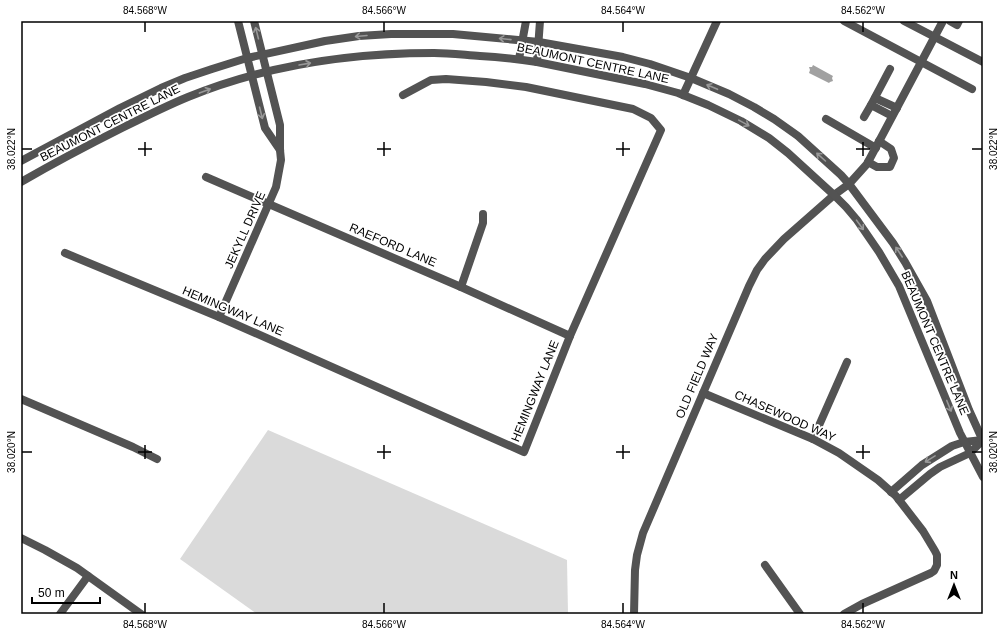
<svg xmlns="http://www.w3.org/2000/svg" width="1004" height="635" font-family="Helvetica,sans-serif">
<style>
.green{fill:#dadada}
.water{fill:#a1a1a1}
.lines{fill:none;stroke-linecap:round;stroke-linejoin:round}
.minor{stroke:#535353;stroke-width:8}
.tertiary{stroke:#535353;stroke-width:8}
.oneway{stroke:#989898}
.ticks{fill:none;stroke:#000;stroke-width:1.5}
.labels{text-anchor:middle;stroke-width:3.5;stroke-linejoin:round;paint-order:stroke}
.street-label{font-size:12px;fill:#000;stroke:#fff}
.neatline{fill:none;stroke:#000;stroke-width:1.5}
.ticks-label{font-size:10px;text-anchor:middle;fill:#000}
</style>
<rect width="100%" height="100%" fill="#fff"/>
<!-- green -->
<polygon class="green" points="268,430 567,560 568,614 257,614 180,559"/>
<!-- water -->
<polygon class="water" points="813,65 833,76 832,78 833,81 830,82 829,83 809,73 810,70 809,67 812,67"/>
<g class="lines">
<!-- minor -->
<g class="minor">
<polyline points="238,21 265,128 280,150"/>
<polyline points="844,21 972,89"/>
<polyline points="904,21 983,62"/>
<polyline points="950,21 957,25 959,21"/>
<polyline points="519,59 526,21"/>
<polyline points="537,62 540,21"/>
<polyline points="683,95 717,21"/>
<polyline points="875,98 897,108"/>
<polyline points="871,105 890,69"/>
<polyline points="864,117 871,105 892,116"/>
<polyline points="826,119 876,148"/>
<polyline points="868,162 877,167 890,167 894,158 891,149 879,141"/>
<polyline points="206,177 461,287 570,336"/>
<polyline points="65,253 219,317 524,452 570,336 661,130 651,118 633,109 526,87 486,82 446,79 431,80 403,95"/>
<polyline points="461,287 483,223 483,214"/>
<polyline points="219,317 276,187 281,160 280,150 280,125 254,21"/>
<polyline points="703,393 813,439 839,453 878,480 896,496 923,531 935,551 937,555 937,565 934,571 931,573 862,604 844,614"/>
<polyline points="21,399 133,447 157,459"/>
<polyline points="813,439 847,362"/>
<polyline points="891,492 922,465 952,446 964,442 983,440"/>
<polyline points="899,500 930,474 940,467 970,453 983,440"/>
<polyline points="21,538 45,550 77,568 141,614"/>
<polyline points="765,565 800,614"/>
<polyline points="60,614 88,576"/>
<polyline points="634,614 635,570 637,555 643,533 749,286 757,270 765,259 784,239 834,195 849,184 867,164 943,21"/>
</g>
<!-- tertiary -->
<g class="tertiary">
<polyline points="21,161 120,108 161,88 185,78 212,69 247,58 325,41 359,36 391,34 453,34 539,42 623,57 650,64 691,78 729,94 754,107 774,119 798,136 841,175 849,184 893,243 905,262 927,301 969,410 983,441"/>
<path d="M21 182C54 163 88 145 122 128 144 117 166 106 188 97 266 65 351 53 434 53 449 53 465 55 480 56 499 57 518 59 537 62L645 84 678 93 708 105 741 121 769 138 788 153 834 195 846 207 857 220 879 252 899 286 960 433 983 477"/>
</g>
</g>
<!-- one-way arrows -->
<defs><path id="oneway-shaft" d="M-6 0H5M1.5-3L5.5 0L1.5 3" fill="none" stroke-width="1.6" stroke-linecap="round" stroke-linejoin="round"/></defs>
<g class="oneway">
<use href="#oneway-shaft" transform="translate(257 33) rotate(-104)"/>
<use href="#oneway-shaft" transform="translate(361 36) rotate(175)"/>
<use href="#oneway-shaft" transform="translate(505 39) rotate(-174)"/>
<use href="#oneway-shaft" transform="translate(305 64) rotate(-10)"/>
<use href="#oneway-shaft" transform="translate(712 87) rotate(-157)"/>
<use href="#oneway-shaft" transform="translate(205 91) rotate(-20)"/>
<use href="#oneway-shaft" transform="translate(261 113) rotate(76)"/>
<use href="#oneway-shaft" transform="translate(744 123) rotate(29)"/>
<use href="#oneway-shaft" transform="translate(821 157) rotate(-138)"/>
<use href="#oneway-shaft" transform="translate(860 225) rotate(54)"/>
<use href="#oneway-shaft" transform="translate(899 252) rotate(-123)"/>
<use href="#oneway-shaft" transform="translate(949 406) rotate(68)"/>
<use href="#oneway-shaft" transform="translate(930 459) rotate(148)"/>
</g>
<!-- ticks -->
<path class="ticks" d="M145 22V32M384 22V32M623 22V32M863 22V32M145 142V156M384 142V156M623 142V156M863 142V156M22 149H32M138 149H152M377 149H391M616 149H630M856 149H870M972 149H982M145 445V459M384 445V459M623 445V459M863 445V459M22 452H32M138 452H152M377 452H391M616 452H630M856 452H870M972 452H982M145 603V613M384 603V613M623 603V613M863 603V613"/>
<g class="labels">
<!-- street labels -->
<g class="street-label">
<text transform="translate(593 63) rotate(12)" y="4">BEAUMONT CENTRE LANE</text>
<text transform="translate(110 123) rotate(-27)" y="4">BEAUMONT CENTRE LANE</text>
<text transform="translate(245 230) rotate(-66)" y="4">JEKYLL DRIVE</text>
<text transform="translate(393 245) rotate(23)" y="4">RAEFORD LANE</text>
<text transform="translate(233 311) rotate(23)" y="4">HEMINGWAY LANE</text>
<text transform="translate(935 343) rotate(67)" y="4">BEAUMONT CENTRE LANE</text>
<text transform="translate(697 376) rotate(-67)" y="4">OLD FIELD WAY</text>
<text transform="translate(535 391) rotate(-68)" y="4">HEMINGWAY LANE</text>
<text transform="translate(785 416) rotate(24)" y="4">CHASEWOOD WAY</text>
</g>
</g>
<!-- border -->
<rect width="1004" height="635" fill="none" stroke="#ffffff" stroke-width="44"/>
<!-- north arrow -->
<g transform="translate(954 585)" stroke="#ffffff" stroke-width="3" paint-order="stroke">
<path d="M0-3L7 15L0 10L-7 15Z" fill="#000000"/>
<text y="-6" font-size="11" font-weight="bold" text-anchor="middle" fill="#000000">N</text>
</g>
<!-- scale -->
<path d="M32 597v6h68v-6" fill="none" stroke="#000000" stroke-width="2"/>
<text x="38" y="597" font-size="12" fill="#000000" stroke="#ffffff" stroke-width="3" paint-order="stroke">50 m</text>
<rect x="22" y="22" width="960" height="591" class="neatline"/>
<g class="ticks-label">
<text x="145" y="14">84.568°W</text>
<text x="384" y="14">84.566°W</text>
<text x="623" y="14">84.564°W</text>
<text x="863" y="14">84.562°W</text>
<text transform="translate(11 149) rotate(-90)" y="4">38.022°N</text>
<text transform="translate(993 149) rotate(-90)" y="4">38.022°N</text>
<text transform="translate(11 452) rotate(-90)" y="4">38.020°N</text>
<text transform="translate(993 452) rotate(-90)" y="4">38.020°N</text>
<text x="145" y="628">84.568°W</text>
<text x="384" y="628">84.566°W</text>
<text x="623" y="628">84.564°W</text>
<text x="863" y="628">84.562°W</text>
</g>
</svg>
